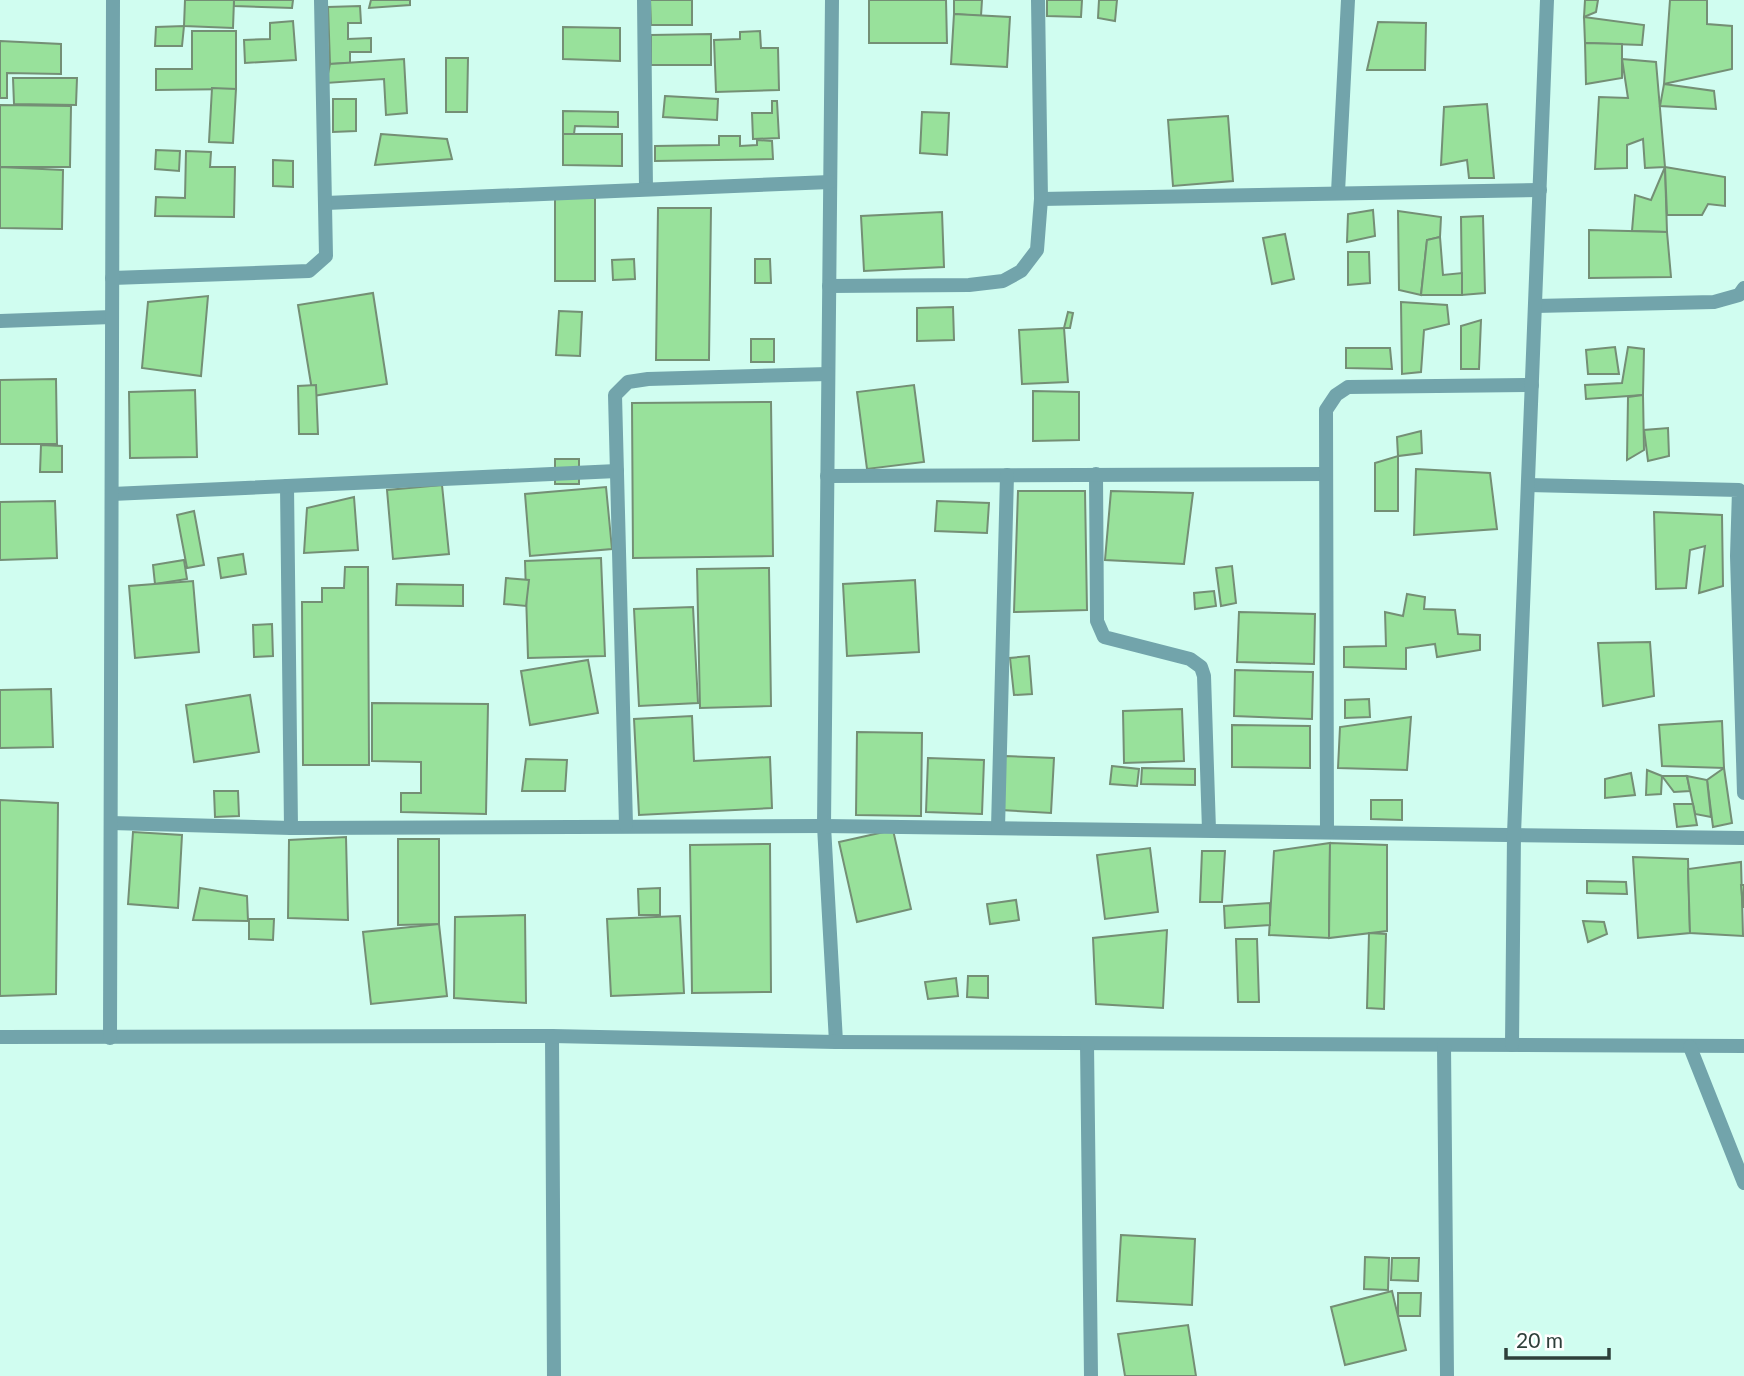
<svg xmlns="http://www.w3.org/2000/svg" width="1744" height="1376" font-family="Lato,sans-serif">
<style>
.building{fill:#98e19b;stroke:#748f75;stroke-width:2}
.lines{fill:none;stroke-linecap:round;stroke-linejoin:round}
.street{stroke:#72a4ab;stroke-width:14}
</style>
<rect width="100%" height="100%" fill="#d0fdf0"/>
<!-- building -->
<g class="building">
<polygon points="185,0 234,0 233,28 184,26"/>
<polygon points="234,0 293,0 292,8 234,6"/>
<polygon points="371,0 410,0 410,5 369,8"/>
<polygon points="650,0 692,0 692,25 651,25"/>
<polygon points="869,0 946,0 947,43 869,43"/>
<polygon points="954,0 982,0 981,16 954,14"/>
<polygon points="1047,0 1082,0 1081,17 1047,16"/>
<polygon points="1099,0 1117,0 1115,21 1098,18"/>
<polygon points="1585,0 1598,0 1596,12 1584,17"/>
<polygon points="1670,0 1707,0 1707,24 1732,26 1732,69 1664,84"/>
<polygon points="360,6 361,23 348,23 348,39 371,38 371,52 350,52 350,63 330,64 328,7"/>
<polygon points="954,14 1010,17 1007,67 951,64"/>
<polygon points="1584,17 1644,25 1642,45 1585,43"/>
<polygon points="293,21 296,60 245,63 244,40 270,39 270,23"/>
<polygon points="1378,22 1426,23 1425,70 1367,70"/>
<polygon points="184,26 182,46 155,46 156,27"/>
<polygon points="563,27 620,28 620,61 563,59"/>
<polygon points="192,31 236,31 236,89 156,90 156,69 192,69"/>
<polygon points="760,31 761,48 778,48 779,90 716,92 714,40 740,39 740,32"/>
<polygon points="711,34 711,65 651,65 651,35"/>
<polygon points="0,41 61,44 61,74 7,73 7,98 0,98"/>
<polygon points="1585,43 1622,44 1622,78 1586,84"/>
<polygon points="446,58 468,58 467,112 446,112"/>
<polygon points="404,59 407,113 386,115 384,79 326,83 330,64"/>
<polygon points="1622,59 1656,62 1665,167 1645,168 1643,139 1627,145 1627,168 1595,169 1599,97 1628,98"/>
<polygon points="13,78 77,78 76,105 14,104"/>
<polygon points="1664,84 1714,91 1716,109 1660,106"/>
<polygon points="212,88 236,89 233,143 209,142"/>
<polygon points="665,96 718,99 717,120 663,117"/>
<polygon points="333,99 356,99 356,131 333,132"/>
<polygon points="772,101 777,101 779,138 753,139 752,113 772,113"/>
<polygon points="1487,104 1494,178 1469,178 1467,160 1441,165 1444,107"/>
<polygon points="0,105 71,106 70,167 0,167"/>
<polygon points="563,111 618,112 618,127 575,126 574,134 563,134"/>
<polygon points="922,112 949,113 947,155 920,153"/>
<polygon points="1228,116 1233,181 1173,186 1168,120"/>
<polygon points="381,134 447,139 452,159 375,165"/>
<polygon points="563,134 622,134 622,166 563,165"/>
<polygon points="719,136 740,136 740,146 757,145 757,140 772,141 773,159 655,161 655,146 719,145"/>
<polygon points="156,150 180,151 179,171 155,169"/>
<polygon points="186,151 211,152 210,167 235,167 234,217 155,216 156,197 185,198"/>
<polygon points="273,160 293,161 293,187 273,186"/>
<polygon points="0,167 63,170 62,229 0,228"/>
<polygon points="1665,167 1667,232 1632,231 1635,195 1651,200"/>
<polygon points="1665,167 1725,177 1725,206 1708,204 1702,215 1667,215"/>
<rect x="555" y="198" width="40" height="83"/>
<polygon points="658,208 711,208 709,360 656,360"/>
<polygon points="1373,210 1375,236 1347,242 1348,214"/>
<polygon points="1398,211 1441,217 1440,237 1427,240 1421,295 1399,290"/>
<polygon points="942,212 944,267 864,271 861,216"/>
<polygon points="1483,216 1485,293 1462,295 1461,217"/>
<polygon points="1589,230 1667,232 1671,277 1589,278"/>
<polygon points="1285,234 1294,279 1272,284 1263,238"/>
<polygon points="1440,237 1443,275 1462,273 1462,295 1421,295 1427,240"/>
<polygon points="1348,252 1369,252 1370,283 1348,285"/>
<polygon points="634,259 635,279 613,280 612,260"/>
<polygon points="755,259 770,259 771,283 755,283"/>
<polygon points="373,293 387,384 313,396 298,305"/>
<polygon points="208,296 201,376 142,368 148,302"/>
<polygon points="1401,302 1447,305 1449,324 1424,330 1421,372 1402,374"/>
<polygon points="953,307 954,340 917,341 917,308"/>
<polygon points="559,311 582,312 580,356 556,355"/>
<polygon points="1068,312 1073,313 1070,328 1064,328"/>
<polygon points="1481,320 1479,369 1461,369 1461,326"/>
<polygon points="1064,328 1068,382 1022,384 1019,330"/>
<rect x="751" y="339" width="23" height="23"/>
<polygon points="1615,347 1619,374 1588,374 1586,350"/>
<polygon points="1628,347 1644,349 1643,395 1586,399 1585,385 1622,383"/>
<polygon points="1346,348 1390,348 1392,369 1346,368"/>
<polygon points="56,379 57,444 0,444 0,380"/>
<polygon points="316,385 318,434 299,434 298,386"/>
<polygon points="914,385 924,462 867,469 857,392"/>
<polygon points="195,390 197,457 130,458 129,392"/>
<polygon points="1033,391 1079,392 1079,440 1033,441"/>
<polygon points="1643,395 1644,450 1627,460 1628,397"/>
<polygon points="771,402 773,556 633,558 632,403"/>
<polygon points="1668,428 1669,456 1648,461 1644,430"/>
<polygon points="1421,431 1422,453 1398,456 1397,437"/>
<polygon points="41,445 62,446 62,472 40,472"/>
<polygon points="1398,456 1398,511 1375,511 1375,463"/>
<rect x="555" y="459" width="24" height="25"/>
<polygon points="1416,469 1490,473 1497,529 1414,535"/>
<polygon points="442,485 449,554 393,559 387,490"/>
<polygon points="606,487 612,549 530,556 525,494"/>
<polygon points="1018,491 1085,491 1087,610 1014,612"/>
<polygon points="1111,491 1193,493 1184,564 1105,560"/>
<polygon points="354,497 358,550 304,553 307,508"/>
<polygon points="55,501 57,558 0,560 0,502"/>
<polygon points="937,501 989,503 987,533 935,531"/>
<polygon points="194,511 204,565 187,568 177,515"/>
<polygon points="1654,512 1722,515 1723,586 1699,593 1705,546 1690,550 1686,588 1656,589"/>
<polygon points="243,554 246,574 221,578 218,558"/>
<polygon points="601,558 605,656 528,658 525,561"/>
<polygon points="184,560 187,579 155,584 153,565"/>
<polygon points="1232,566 1236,603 1221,606 1216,568"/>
<polygon points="345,567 368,567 369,765 303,765 302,602 322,602 322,588 344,588"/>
<polygon points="769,568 771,706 700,708 697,569"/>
<polygon points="506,578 529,580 526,606 504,604"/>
<polygon points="915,580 919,652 847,656 843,584"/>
<polygon points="193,581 199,652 135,658 129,586"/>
<polygon points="397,584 463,585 463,606 396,605"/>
<polygon points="1214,591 1216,606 1195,609 1194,593"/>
<polygon points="1407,594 1425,597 1424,609 1455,610 1458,634 1480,635 1480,650 1437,657 1435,644 1406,648 1406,669 1344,667 1344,647 1386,646 1385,612 1403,616"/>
<polygon points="693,607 698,703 639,706 634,609"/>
<polygon points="1239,612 1315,614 1314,664 1237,662"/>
<polygon points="272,624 273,656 254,657 253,625"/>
<polygon points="1650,642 1654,696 1603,706 1598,643"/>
<polygon points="1029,656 1032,694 1014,695 1010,658"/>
<polygon points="588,660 598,713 530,725 521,671"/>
<polygon points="1235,670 1313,672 1312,719 1234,716"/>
<polygon points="51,689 53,747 0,748 0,690"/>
<polygon points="250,695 259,752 194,762 186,705"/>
<polygon points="1369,699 1370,717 1345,718 1345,700"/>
<polygon points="372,703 488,704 486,814 401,812 401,793 421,793 421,762 372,761"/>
<polygon points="1182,709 1184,761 1124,763 1123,711"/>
<polygon points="692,716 694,761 770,757 772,808 639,815 634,719"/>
<polygon points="1411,717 1407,770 1338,768 1340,727"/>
<polygon points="1722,721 1724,768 1662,766 1659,725"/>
<polygon points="1232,725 1310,726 1310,768 1232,767"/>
<polygon points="857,732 922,733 921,816 856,815"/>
<polygon points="1005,756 1054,758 1051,813 1001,810"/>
<polygon points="928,758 984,760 982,814 926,812"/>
<polygon points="526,759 567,760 565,791 522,791"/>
<polygon points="1112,766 1139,769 1137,786 1110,784"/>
<polygon points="1142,768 1195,769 1195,785 1141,784"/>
<polygon points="1724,768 1732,823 1713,827 1707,780"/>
<polygon points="1647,770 1662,776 1661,794 1646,795"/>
<polygon points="1631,773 1635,795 1605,798 1605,779"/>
<polygon points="1662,776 1687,776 1690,791 1674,792"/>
<polygon points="1687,776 1707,780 1711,817 1695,814"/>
<polygon points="214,791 238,791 239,816 215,817"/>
<polygon points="0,800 58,803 56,994 0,996"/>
<polygon points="1371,800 1402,800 1402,820 1371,819"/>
<polygon points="1674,804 1693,804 1697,825 1677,827"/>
<polygon points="893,830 911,909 857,922 839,842"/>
<polygon points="133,832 182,835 178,908 128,904"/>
<polygon points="346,837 348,920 288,918 289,840"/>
<polygon points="398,839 439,839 439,924 398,925"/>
<polygon points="1330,843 1329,938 1269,935 1274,851"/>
<polygon points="1330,843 1387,845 1387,931 1329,938"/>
<polygon points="770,844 771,992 692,993 690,845"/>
<polygon points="1150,848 1158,912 1105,919 1097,855"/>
<polygon points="1202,851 1225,851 1222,902 1200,902"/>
<polygon points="1633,857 1688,859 1690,933 1638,938"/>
<polygon points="1741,862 1743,936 1690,933 1688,869"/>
<polygon points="1587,881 1626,882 1627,894 1587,893"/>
<polygon points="1741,885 1744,885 1743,908"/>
<polygon points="200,888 247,896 248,921 193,920"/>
<polygon points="660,888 660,915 639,915 638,889"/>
<polygon points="1016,900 1019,920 990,924 987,904"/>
<polygon points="1270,903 1270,925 1225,928 1224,906"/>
<polygon points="525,915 526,1003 454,998 455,917"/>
<polygon points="680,916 684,993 611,996 607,919"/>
<polygon points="249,919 274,919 273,940 249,939"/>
<polygon points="1583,921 1604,922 1607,934 1588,942"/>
<polygon points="439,924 447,996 371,1004 363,932"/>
<polygon points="1167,930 1163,1008 1096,1004 1093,938"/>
<polygon points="1369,933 1386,934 1384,1009 1367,1008"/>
<polygon points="1236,939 1257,939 1259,1002 1238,1002"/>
<polygon points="968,976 988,976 988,998 967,997"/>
<polygon points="956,978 958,996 928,999 925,982"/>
<polygon points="1121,1235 1195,1239 1192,1305 1117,1301"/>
<polygon points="1365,1257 1389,1258 1388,1290 1364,1289"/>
<polygon points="1392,1258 1419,1258 1418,1281 1391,1280"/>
<polygon points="1392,1291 1406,1350 1345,1365 1331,1307"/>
<polygon points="1398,1293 1421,1293 1420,1316 1398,1316"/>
<polygon points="1188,1325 1196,1376 1125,1376 1118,1334"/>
</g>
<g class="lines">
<!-- street -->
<g class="street">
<polyline points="644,0 646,189"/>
<polyline points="832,0 824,826 836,1042"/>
<polyline points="1338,192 1348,0"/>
<polyline points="1041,199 1540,190"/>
<polyline points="326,203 830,182"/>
<polyline points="112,278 309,271 326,256 321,0"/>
<polyline points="829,286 969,285 1003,281 1021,271 1037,250 1041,199 1038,0"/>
<polyline points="1535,306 1714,302 1739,295 1744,288"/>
<polyline points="0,321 112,317"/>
<polyline points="1096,474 1097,621 1104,637 1190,659 1201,667 1204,676 1209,830"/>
<polyline points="827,476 1326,474"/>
<polyline points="1528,485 1739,490 1737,556 1744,793"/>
<polyline points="287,486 291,828"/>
<polyline points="112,494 617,471"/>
<polyline points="111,823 291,828 824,826 1744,838"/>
<polyline points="626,825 615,395 628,382 648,379 828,374"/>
<polyline points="998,828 1007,475"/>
<polyline points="1327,832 1326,410 1336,395 1348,387 1532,385"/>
<polyline points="552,1036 554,1376"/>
<polyline points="0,1037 552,1036 836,1042 1744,1046"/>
<polyline points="110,1038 113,0"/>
<polyline points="1087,1044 1091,1376"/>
<polyline points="1444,1045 1447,1376"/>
<polyline points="1512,1045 1514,834 1547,0"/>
<polyline points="1690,1047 1744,1183"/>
</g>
</g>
<!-- scale -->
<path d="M1506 1348v10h103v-10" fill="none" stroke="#2e3f3a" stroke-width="3.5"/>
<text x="1516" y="1348" font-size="21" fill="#2e3f3a" stroke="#ffffff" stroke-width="5" paint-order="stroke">20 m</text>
</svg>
